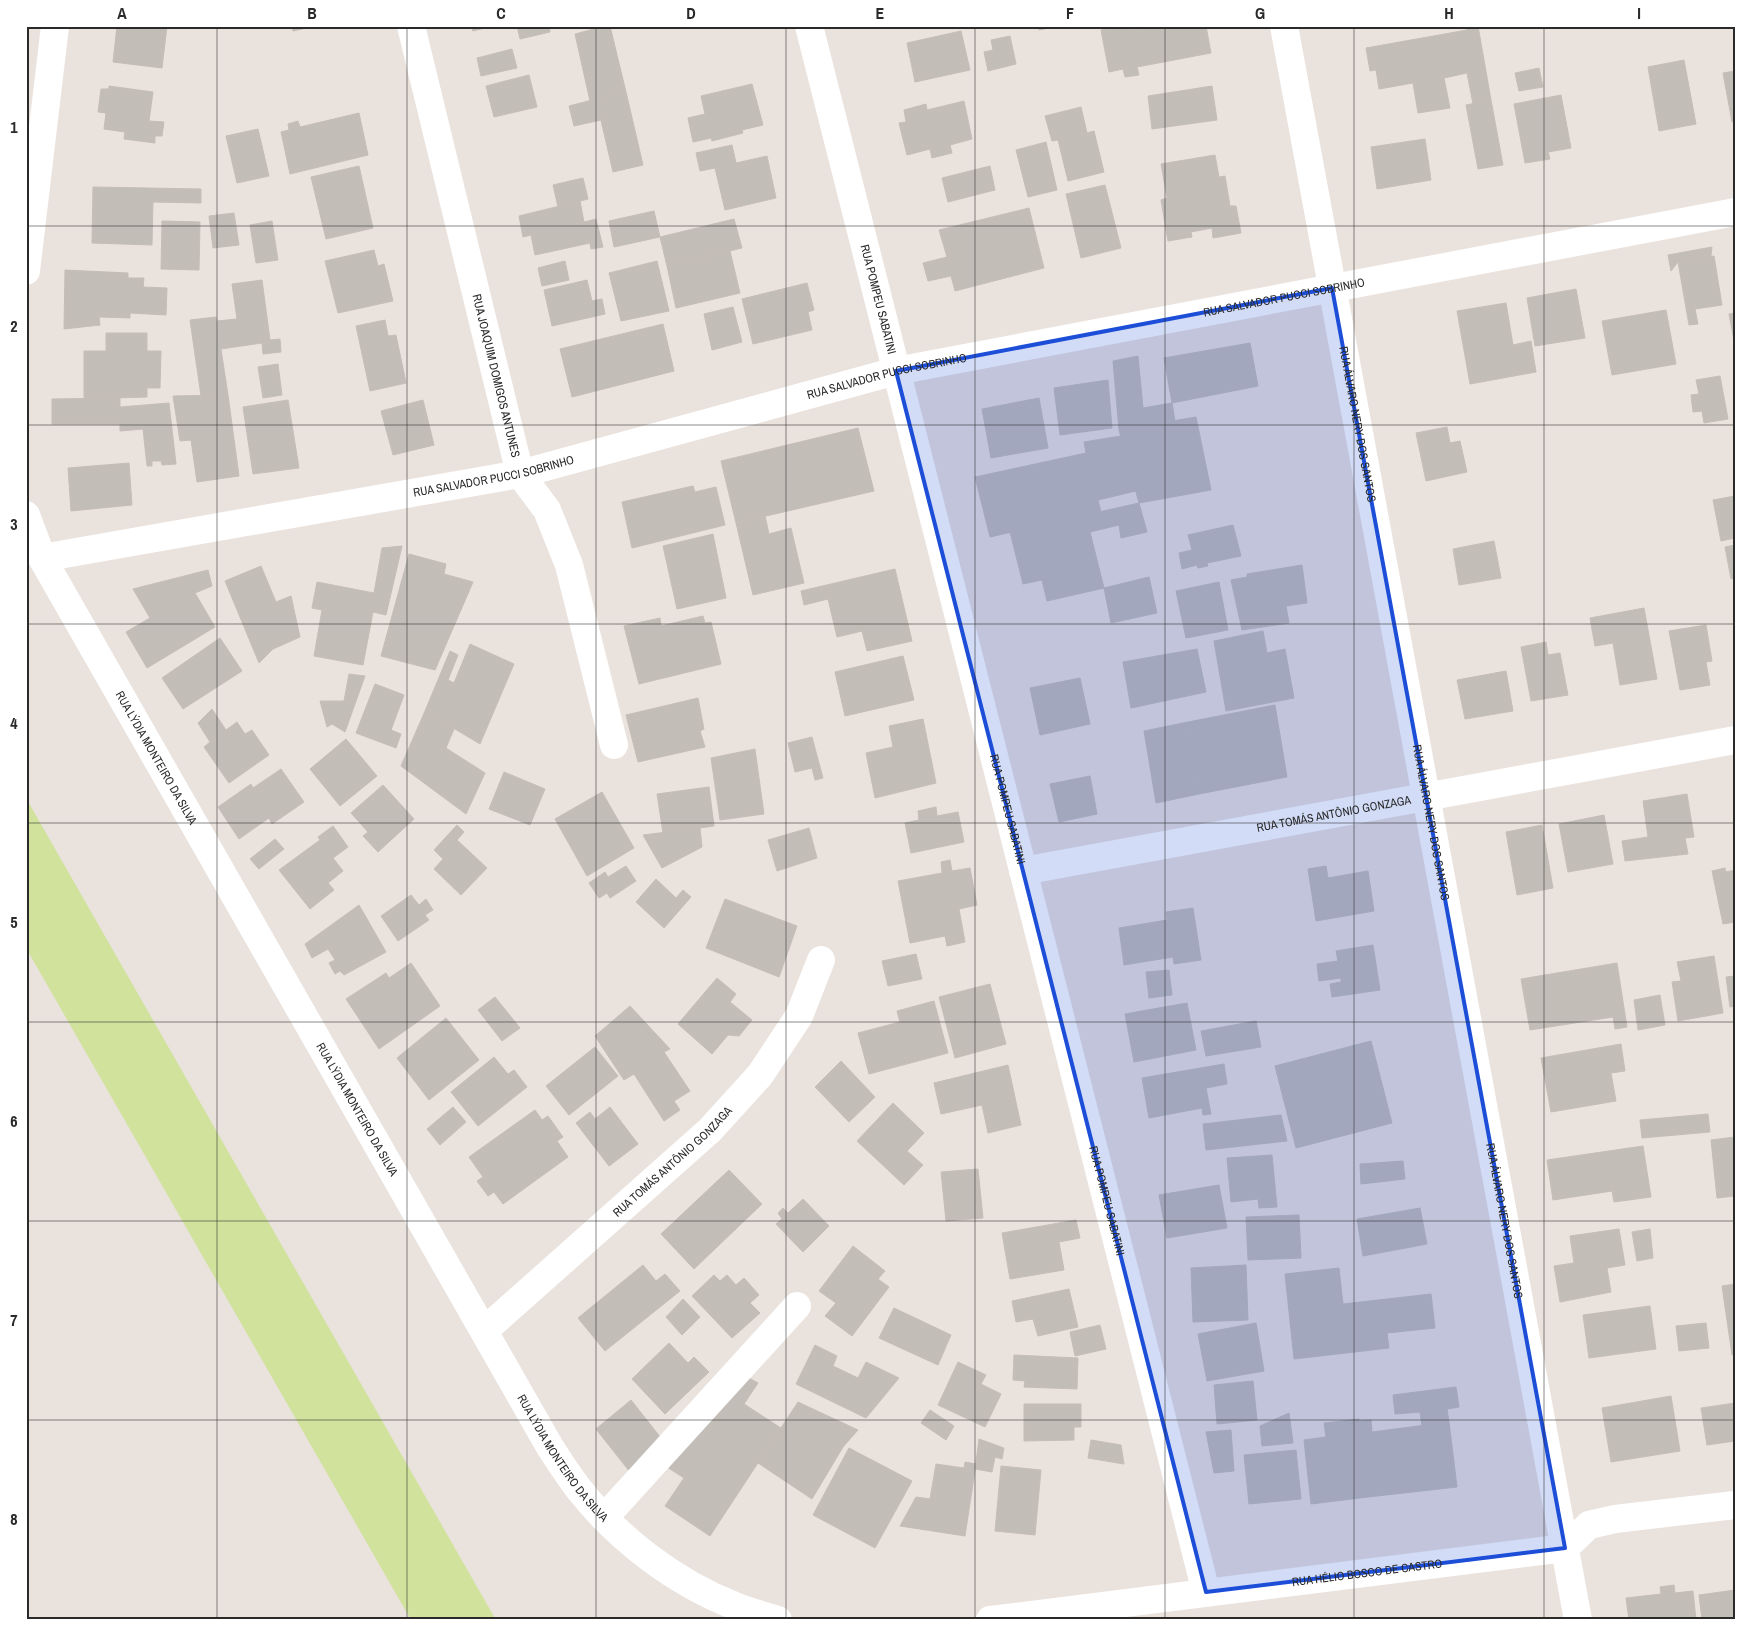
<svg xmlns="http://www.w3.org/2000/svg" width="1761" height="1646" font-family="'Archivo Narrow',sans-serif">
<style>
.pitch{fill:#d1e29c}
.building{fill:#c3bdb8;stroke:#c5beb7}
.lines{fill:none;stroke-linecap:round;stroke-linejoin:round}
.minor{stroke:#fff;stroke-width:28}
.secondary{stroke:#fff;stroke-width:28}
.marked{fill:#1d4ed8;fill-opacity:0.2;stroke:#1d4ed8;stroke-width:4;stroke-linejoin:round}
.grid{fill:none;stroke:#2a2a2a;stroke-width:1;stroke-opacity:0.55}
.labels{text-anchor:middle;stroke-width:4.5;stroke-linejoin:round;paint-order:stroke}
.street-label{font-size:12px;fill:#2a2a2a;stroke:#fff}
.neatline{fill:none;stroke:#2a2a2a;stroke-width:2}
.grid-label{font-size:16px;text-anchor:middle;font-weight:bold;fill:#2a2a2a}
</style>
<rect width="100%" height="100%" fill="#eae2dd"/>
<!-- pitch -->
<polygon class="pitch" points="26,798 496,1620 411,1620 26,948"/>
<!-- building -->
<g class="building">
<polygon points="117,26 167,26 162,68 113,62"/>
<polygon points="292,26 311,26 311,27 293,31"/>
<polygon points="471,26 492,26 473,31"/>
<polygon points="517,26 549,26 550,32 520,39"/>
<polygon points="605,26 610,26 626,92 590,101 575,34"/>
<polygon points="1039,26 1059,26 1039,30"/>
<polygon points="1120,26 1131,26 1132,30 1154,26 1206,26 1211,53 1137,67 1139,75 1125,77 1123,69 1109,72 1101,30"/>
<polygon points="1466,26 1478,26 1491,100 1473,104 1467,73 1444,78 1450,108 1418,113 1413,83 1379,89 1376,70 1370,71 1366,48 1467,30"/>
<polygon points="961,31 970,70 915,82 907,43"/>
<polygon points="1010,36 1016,64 988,71 984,52 993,50 991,40"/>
<polygon points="512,49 517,68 481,76 477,58"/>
<polygon points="1684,60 1696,124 1659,131 1648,67"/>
<polygon points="1539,68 1543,87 1519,91 1515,73"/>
<polygon points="1735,71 1735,121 1732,122 1723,73"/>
<polygon points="529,75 537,107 494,117 486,86"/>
<polygon points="752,84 763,125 742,130 743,133 712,141 711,138 693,142 688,118 705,114 701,96"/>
<polygon points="109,86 153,92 149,121 164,122 162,136 155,136 155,143 124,139 125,132 104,129 106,113 98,112 101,89 109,89"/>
<polygon points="1212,86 1217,120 1152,129 1148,96"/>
<polygon points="626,92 643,165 613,172 596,99"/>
<polygon points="1561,95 1571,148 1548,152 1550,159 1525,163 1514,104"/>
<polygon points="596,99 601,120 574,126 569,106"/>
<polygon points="1491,100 1503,165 1478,169 1466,105"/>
<polygon points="964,101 972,139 950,145 952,153 932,158 930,149 907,155 899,123 906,122 904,110 926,104 927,110"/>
<polygon points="1081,107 1087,133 1094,131 1104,172 1068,181 1058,140 1052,141 1045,116"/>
<polygon points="359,113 368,155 290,174 281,132 289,130 288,124 298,121 300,127"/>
<polygon points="258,129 269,176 237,183 226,136"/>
<polygon points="1425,139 1431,180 1377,189 1371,147"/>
<polygon points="1046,142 1057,190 1028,197 1016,150"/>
<polygon points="732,145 736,163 767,156 776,198 725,210 715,168 700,171 696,153"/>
<polygon points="1215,155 1219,177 1225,176 1230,206 1236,206 1241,233 1213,238 1212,228 1191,232 1192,237 1168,241 1161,200 1167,198 1161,164"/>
<polygon points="359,166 373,228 326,239 311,177"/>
<polygon points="990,166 995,190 948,202 942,178"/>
<polygon points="583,178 588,199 558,207 553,185"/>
<polygon points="1105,185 1121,248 1081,258 1066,194"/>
<polygon points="93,187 201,189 201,203 153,202 152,245 92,243"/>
<polygon points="580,201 584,222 596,219 603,247 591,249 590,243 535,255 531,235 523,237 519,216"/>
<polygon points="1029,208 1044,268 955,291 951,276 928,281 923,263 947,257 939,230"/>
<polygon points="654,211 660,237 614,247 609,221"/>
<polygon points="234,213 239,245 213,248 209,216"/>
<polygon points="734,219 742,248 667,266 660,237"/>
<polygon points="162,221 200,222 199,270 161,269"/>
<polygon points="272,221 278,260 256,263 250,225"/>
<polygon points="1712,247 1711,256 1678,262 1671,271 1668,255"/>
<polygon points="374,250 378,266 384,264 393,301 338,313 325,261"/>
<polygon points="730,251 740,293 676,308 667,266"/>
<polygon points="1714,256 1722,305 1695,309 1698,324 1689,325 1678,262"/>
<polygon points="565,261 569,280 542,286 538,268"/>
<polygon points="657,261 669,311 621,321 609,273"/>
<polygon points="65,270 128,273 128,278 144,278 143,287 167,288 166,315 130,313 130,318 99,317 100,325 64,329"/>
<polygon points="262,280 270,340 280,339 281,352 263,354 262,343 221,349 217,321 237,319 232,284"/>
<polygon points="587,280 592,301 602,299 605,314 552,326 544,290"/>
<polygon points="807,283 814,310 808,312 812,330 753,344 742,299"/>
<polygon points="1576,289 1585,338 1535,346 1527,298"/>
<polygon points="1506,303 1513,345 1531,341 1536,372 1470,384 1457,311"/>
<polygon points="733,307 742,342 712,350 704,314"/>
<polygon points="1666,310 1676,364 1612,375 1602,321"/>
<polygon points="1735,313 1735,346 1729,314"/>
<polygon points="216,317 228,395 201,396 190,320"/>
<polygon points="385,320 388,336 396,335 406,383 370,391 356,326"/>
<polygon points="663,324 674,371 572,397 560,349"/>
<polygon points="106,333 147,333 147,351 161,351 160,388 147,388 147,397 84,399 84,351 106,351"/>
<polygon points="1250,343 1258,386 1172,403 1164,358"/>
<polygon points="1138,356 1143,408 1172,403 1175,421 1119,430 1113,361"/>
<polygon points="278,364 282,395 263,398 258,367"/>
<polygon points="1720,376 1728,419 1704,423 1702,411 1693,412 1691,395 1699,394 1696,380"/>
<polygon points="1108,380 1112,428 1060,435 1054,388"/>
<polygon points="228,395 239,476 197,482 191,440 180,441 173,396"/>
<polygon points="120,398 120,407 169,403 176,464 162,465 161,461 152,461 152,466 147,466 143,429 120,431 120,424 52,424 52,399"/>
<polygon points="1039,398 1048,448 991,458 982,409"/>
<polygon points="288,400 299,468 253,474 243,407"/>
<polygon points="423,400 434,445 393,455 381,411"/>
<polygon points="1196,417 1211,490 1139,503 1119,430"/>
<polygon points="1447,427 1450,443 1460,441 1467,472 1426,481 1416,433"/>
<polygon points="858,428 874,491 736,523 721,461"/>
<polygon points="1121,436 1136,491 1098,500 1101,512 990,537 975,477 1086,453 1084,442"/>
<polygon points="129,463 132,505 71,511 68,468"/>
<polygon points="693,486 695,492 716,487 725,525 632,548 622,502"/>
<polygon points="1735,496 1735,538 1721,541 1713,500"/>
<polygon points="1139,503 1147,532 1121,538 1119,525 1090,532 1104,588 1047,601 1042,580 1023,584 1010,532"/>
<polygon points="765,516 769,534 791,528 804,583 753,595 736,523"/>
<polygon points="1233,525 1241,556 1207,563 1208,566 1198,568 1197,565 1182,569 1179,553 1192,550 1188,535"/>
<polygon points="713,534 726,598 677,609 663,546"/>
<polygon points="1494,541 1501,578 1459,585 1453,549"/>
<polygon points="1735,545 1735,578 1731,579 1725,547"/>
<polygon points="402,546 386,615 373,612 363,665 314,656 322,610 312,608 317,582 374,593 382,548"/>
<polygon points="409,554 446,564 444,574 473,582 435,670 381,656"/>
<polygon points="1302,565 1307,603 1286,606 1289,623 1242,630 1231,580 1247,577 1247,574"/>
<polygon points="261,566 276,602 291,596 300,637 273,649 259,663 225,581"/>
<polygon points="895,569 912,641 867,651 862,631 837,637 828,599 804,605 801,591"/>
<polygon points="208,570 212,586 195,593 215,627 147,668 126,632 150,618 133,589"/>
<polygon points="1149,577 1157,613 1111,623 1104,588"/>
<polygon points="1219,582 1228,630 1186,638 1176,591"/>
<polygon points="1644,608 1657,679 1620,685 1613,643 1595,646 1590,618"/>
<polygon points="703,616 705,623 711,622 721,664 639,684 624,626 660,618 661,626"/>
<polygon points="1706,625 1712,661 1706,662 1710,685 1680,690 1669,631"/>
<polygon points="1263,631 1267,653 1285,649 1294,698 1226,711 1214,641"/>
<polygon points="220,638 242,671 183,709 162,678"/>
<polygon points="1546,642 1548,655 1560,653 1568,695 1531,701 1521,647"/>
<polygon points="470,644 514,664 480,744 425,711 450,651 458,655 448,680 454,683"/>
<polygon points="1197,649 1206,692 1131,708 1123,662"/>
<polygon points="903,656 914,700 845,716 835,672"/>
<polygon points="1506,671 1513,711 1465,719 1457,680"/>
<polygon points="349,674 365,676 345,732 332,724 327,727 320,701 344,701"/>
<polygon points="1080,678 1090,724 1040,735 1030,688"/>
<polygon points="375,684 404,695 391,730 401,734 396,748 356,733"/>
<polygon points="698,698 704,729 700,731 705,747 638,762 626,715"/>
<polygon points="1275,705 1287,777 1199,794 1188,722"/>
<polygon points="212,709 226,730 237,722 245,734 252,730 269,755 229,783 204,747 210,742 198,723"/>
<polygon points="425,711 454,729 446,748 485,773 466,814 401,766"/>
<polygon points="923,719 936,783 875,798 866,753 893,747 889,726"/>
<polygon points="1188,722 1199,794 1156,803 1144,731"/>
<polygon points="812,737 823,778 815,780 812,768 795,772 788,743"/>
<polygon points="346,739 377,776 340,806 310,769"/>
<polygon points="755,749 764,814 720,820 711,758"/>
<polygon points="281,769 304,802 272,824 269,818 239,839 218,807 251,784 253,788"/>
<polygon points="504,772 545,789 530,825 489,809"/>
<polygon points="1090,776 1097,814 1059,822 1050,784"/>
<polygon points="383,785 414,819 378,852 363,836 368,832 351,813"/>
<polygon points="709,787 714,826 663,833 657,794"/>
<polygon points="602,792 634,848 587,876 555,819"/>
<polygon points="1687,794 1694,837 1685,838 1688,854 1625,861 1622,841 1648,837 1643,801"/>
<polygon points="936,807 937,816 958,812 964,842 911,853 905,823 919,820 918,811"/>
<polygon points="1604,815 1613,864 1568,872 1559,824"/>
<polygon points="457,825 464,832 457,840 487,868 461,895 434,869 443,859 434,850"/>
<polygon points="1542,825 1553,888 1517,895 1506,832"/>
<polygon points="333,826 348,847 333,858 343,871 328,883 334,890 310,909 279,870 320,840 318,837"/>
<polygon points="700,828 702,847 662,868 643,835"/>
<polygon points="809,828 817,858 777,871 768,840"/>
<polygon points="275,839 284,849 259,869 250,859"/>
<polygon points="950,860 952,871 970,868 977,905 959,909 965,942 947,946 945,936 910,943 898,881 942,873 941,862"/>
<polygon points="626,866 636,881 610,898 607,893 599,898 589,883 605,872 608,877"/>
<polygon points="1326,866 1328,878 1368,871 1374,911 1316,921 1308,869"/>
<polygon points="1725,868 1726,872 1735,870 1735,922 1723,924 1712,871"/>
<polygon points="656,879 676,898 683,890 691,897 664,928 636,902"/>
<polygon points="411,895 419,905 426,899 433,910 425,915 429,920 398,941 381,916"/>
<polygon points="725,899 797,926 779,977 706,948"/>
<polygon points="359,905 386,952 344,975 340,971 335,974 329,963 335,960 328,949 312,958 305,944"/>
<polygon points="1193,908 1201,960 1174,964 1173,957 1124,965 1119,928 1167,920 1166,912"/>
<polygon points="1373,945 1380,990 1332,997 1330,984 1341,982 1341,978 1319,981 1317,964 1338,961 1336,951"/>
<polygon points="916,954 922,979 888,986 882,961"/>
<polygon points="1714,956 1723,1013 1678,1021 1672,982 1681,981 1677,962"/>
<polygon points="411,963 440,1006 379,1049 346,999 386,973 389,978"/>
<polygon points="1617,963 1627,1027 1615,1029 1613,1017 1530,1030 1521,979"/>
<polygon points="1169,970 1172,995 1149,998 1146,972"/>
<polygon points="1735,976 1735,1006 1730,1007 1726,977"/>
<polygon points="717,978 736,994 730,1002 752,1020 739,1036 728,1035 712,1054 678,1024"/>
<polygon points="990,984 1006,1044 955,1058 939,997"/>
<polygon points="1660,995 1665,1025 1638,1030 1634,1000"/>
<polygon points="495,997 520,1028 502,1041 478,1010"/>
<polygon points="934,1001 948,1053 869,1074 858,1033 900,1022 897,1011"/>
<polygon points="1187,1003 1196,1050 1134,1062 1125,1014"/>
<polygon points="630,1006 670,1049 664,1052 690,1091 674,1101 680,1110 664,1121 634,1074 624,1080 595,1036"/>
<polygon points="446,1018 479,1060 429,1100 397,1058"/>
<polygon points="1256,1021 1261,1047 1206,1056 1201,1031"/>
<polygon points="1371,1041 1392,1123 1296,1148 1275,1066"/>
<polygon points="1621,1044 1625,1071 1611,1073 1616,1101 1551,1112 1541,1058"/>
<polygon points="595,1047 618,1076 569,1115 546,1086"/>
<polygon points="494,1057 508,1074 514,1070 527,1087 478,1126 451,1092"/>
<polygon points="841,1061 875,1097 849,1122 815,1087"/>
<polygon points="1224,1064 1227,1084 1206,1088 1211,1114 1203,1115 1202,1108 1149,1118 1142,1078"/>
<polygon points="1008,1065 1021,1125 988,1133 982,1105 941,1114 934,1083"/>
<polygon points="893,1103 924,1133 907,1151 923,1165 904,1185 857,1141"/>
<polygon points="453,1107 466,1122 440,1145 427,1129"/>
<polygon points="610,1107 638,1144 609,1166 576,1123 590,1112 595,1119"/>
<polygon points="535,1110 542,1120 548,1116 563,1137 557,1141 568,1157 503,1204 494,1192 488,1196 477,1181 483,1177 469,1157"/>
<polygon points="1708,1114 1710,1132 1642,1138 1640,1120"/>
<polygon points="1281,1115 1287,1141 1206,1150 1203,1124"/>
<polygon points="1735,1137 1735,1196 1717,1198 1711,1140"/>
<polygon points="1643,1146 1651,1197 1614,1202 1612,1191 1553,1200 1547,1160"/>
<polygon points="1272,1155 1277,1207 1259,1208 1258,1199 1231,1202 1227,1158"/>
<polygon points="1403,1161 1405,1179 1361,1184 1360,1164"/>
<polygon points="978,1169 983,1218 946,1221 941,1172"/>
<polygon points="729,1170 762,1204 694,1269 661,1234"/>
<polygon points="1219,1185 1227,1228 1167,1238 1159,1195"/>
<polygon points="803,1199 829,1226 803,1252 776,1224 782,1219 778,1213 783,1208 788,1213"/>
<polygon points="1420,1208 1427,1244 1363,1256 1357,1219"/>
<polygon points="1299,1215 1301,1258 1248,1260 1246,1217"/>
<polygon points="1076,1220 1080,1238 1059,1242 1064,1270 1010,1279 1002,1233"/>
<polygon points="1619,1229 1625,1265 1607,1268 1611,1292 1560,1302 1554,1266 1574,1263 1570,1236"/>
<polygon points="1650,1229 1653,1258 1637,1261 1632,1232"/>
<polygon points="853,1246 885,1271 878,1279 889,1287 852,1336 825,1316 836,1303 819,1291"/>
<polygon points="643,1265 656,1281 665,1274 680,1291 605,1351 578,1318"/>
<polygon points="1246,1265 1248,1320 1193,1322 1191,1268"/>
<polygon points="1339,1268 1343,1304 1431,1294 1435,1328 1387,1333 1389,1348 1294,1359 1285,1274"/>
<polygon points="714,1275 720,1281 727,1275 736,1285 744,1278 759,1295 750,1303 760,1313 732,1338 692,1296"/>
<polygon points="1735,1284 1735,1354 1732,1355 1722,1286"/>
<polygon points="1069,1289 1078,1327 1038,1336 1033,1319 1016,1322 1012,1301"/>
<polygon points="683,1299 700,1317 682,1335 666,1317"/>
<polygon points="1650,1306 1656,1349 1589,1358 1583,1315"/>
<polygon points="894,1308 951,1335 938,1365 879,1338"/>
<polygon points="1256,1323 1264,1371 1207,1381 1198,1334"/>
<polygon points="1706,1323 1709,1348 1679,1351 1676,1326"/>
<polygon points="1100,1325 1106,1349 1075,1356 1070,1332"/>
<polygon points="669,1343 688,1363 694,1357 709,1372 665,1414 632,1379"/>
<polygon points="815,1345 837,1356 833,1366 858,1378 866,1362 899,1378 866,1418 796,1384"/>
<polygon points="1014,1355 1078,1358 1077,1389 1024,1387 1025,1381 1013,1380"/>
<polygon points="958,1362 986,1375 981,1384 1001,1394 985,1427 938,1405"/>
<polygon points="749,1378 758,1383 744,1404 781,1428 710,1536 665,1506 684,1478 667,1467"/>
<polygon points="1253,1381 1257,1420 1217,1424 1214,1385"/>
<polygon points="1456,1387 1459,1407 1447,1409 1449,1422 1422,1426 1420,1412 1395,1414 1393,1395"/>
<polygon points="1671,1396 1680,1451 1611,1462 1602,1408"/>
<polygon points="631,1400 661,1438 630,1472 596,1429"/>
<polygon points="798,1402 858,1430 843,1447 812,1499 758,1463"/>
<polygon points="1735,1403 1735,1441 1707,1445 1701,1408"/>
<polygon points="1024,1404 1081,1404 1081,1427 1074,1427 1074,1440 1024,1441"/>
<polygon points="930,1410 954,1426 946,1440 921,1423"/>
<polygon points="1289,1413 1293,1443 1262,1446 1260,1426"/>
<polygon points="1359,1419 1368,1497 1311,1504 1304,1440 1326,1437 1324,1423"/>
<polygon points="1371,1420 1372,1432 1449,1422 1457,1487 1368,1497 1359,1421"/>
<polygon points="1231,1430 1234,1471 1214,1473 1206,1432"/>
<polygon points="979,1439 1004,1448 1002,1459 995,1457 992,1472 975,1469"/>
<polygon points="1091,1440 1121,1445 1124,1464 1088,1458"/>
<polygon points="849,1448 912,1481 875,1548 813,1515"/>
<polygon points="1296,1450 1301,1499 1249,1504 1244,1455"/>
<polygon points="965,1462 976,1464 965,1536 900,1526 916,1497 930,1499 936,1464 964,1468"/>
<polygon points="1001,1466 1041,1470 1035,1535 995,1531"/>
<polygon points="1674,1585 1675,1593 1693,1591 1696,1620 1629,1620 1626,1598 1661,1594 1660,1587"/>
<polygon points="1735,1590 1735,1620 1702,1620 1699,1595"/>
</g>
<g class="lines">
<!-- minor -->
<g class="minor">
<path id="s1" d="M411 26 520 474 547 510 569 565 614 745"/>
<path id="s2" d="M809 26 1206 1592"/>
<polyline points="26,271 55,26"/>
<path id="s3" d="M26 515 42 558 550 1447C559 1461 568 1475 578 1488 618 1539 674 1582 735 1606 748 1612 764 1615 778 1620"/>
<path id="s4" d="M42 558 520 474 896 371 1735 212"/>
<path id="s5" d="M1023 871 1735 740"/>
<path id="s6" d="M485 1330 710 1130 760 1075 799 1016 821 960"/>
<polyline points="604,1518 797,1306"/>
<path id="s7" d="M990 1620 1565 1548 1589 1525 1615 1519 1735 1505"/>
</g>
<!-- secondary -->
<path class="secondary" id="s8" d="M1284 26 1578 1620"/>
</g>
<!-- marked area -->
<path class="marked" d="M1332 288 1565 1548 1206 1592 896 371Z"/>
<!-- grid -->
<path class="grid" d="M217 26V1620M407 26V1620M596 26V1620M786 26V1620M975 26V1620M1165 26V1620M1354 26V1620M1544 26V1620M26 226H1735M26 425H1735M26 624H1735M26 823H1735M26 1022H1735M26 1221H1735M26 1420H1735"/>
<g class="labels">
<!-- street labels -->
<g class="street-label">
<text dy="4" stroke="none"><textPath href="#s4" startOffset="1270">RUA SALVADOR PUCCI SOBRINHO</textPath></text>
<text dy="4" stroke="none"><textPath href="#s2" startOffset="282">RUA POMPEU SABATINI</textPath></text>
<text dy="4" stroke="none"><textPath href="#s1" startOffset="360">RUA JOAQUIM DOMIGOS ANTUNES</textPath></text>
<text dy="4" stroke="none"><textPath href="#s4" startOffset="865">RUA SALVADOR PUCCI SOBRINHO</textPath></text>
<text dy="4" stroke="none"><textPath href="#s8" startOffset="405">RUA ÁLVARO NERY DOS SANTOS</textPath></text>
<text dy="4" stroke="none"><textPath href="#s4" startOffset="459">RUA SALVADOR PUCCI SOBRINHO</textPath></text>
<text dy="4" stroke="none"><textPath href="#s3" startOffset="276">RUA LÝDIA MONTEIRO DA SILVA</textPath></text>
<text dy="4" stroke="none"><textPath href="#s2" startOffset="808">RUA POMPEU SABATINI</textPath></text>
<text dy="4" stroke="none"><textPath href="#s5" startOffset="316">RUA TOMÁS ANTÔNIO GONZAGA</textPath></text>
<text dy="4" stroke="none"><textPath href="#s8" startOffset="810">RUA ÁLVARO NERY DOS SANTOS</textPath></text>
<text dy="4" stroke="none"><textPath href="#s3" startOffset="681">RUA LÝDIA MONTEIRO DA SILVA</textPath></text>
<text dy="4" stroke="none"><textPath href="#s6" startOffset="252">RUA TOMÁS ANTÔNIO GONZAGA</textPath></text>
<text dy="4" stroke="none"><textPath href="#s2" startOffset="1212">RUA POMPEU SABATINI</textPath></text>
<text dy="4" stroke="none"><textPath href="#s8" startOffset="1215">RUA ÁLVARO NERY DOS SANTOS</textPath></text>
<text dy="4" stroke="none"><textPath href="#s3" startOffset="1086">RUA LÝDIA MONTEIRO DA SILVA</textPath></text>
<text dy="4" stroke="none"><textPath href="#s7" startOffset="380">RUA HÉLIO BOSCO DE CASTRO</textPath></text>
</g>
</g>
<!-- border -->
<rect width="1761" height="1646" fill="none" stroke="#ffffff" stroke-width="55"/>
<rect x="28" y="28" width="1706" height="1590" class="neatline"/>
<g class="grid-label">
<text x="122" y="19">A</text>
<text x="312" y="19">B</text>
<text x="501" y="19">C</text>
<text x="691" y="19">D</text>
<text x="880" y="19">E</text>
<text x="1070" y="19">F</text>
<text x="1260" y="19">G</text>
<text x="1449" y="19">H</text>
<text x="1639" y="19">I</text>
<text x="14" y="133">1</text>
<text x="14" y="332">2</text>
<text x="14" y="530">3</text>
<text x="14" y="729">4</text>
<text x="14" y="928">5</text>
<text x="14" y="1127">6</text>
<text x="14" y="1326">7</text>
<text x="14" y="1525">8</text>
</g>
</svg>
